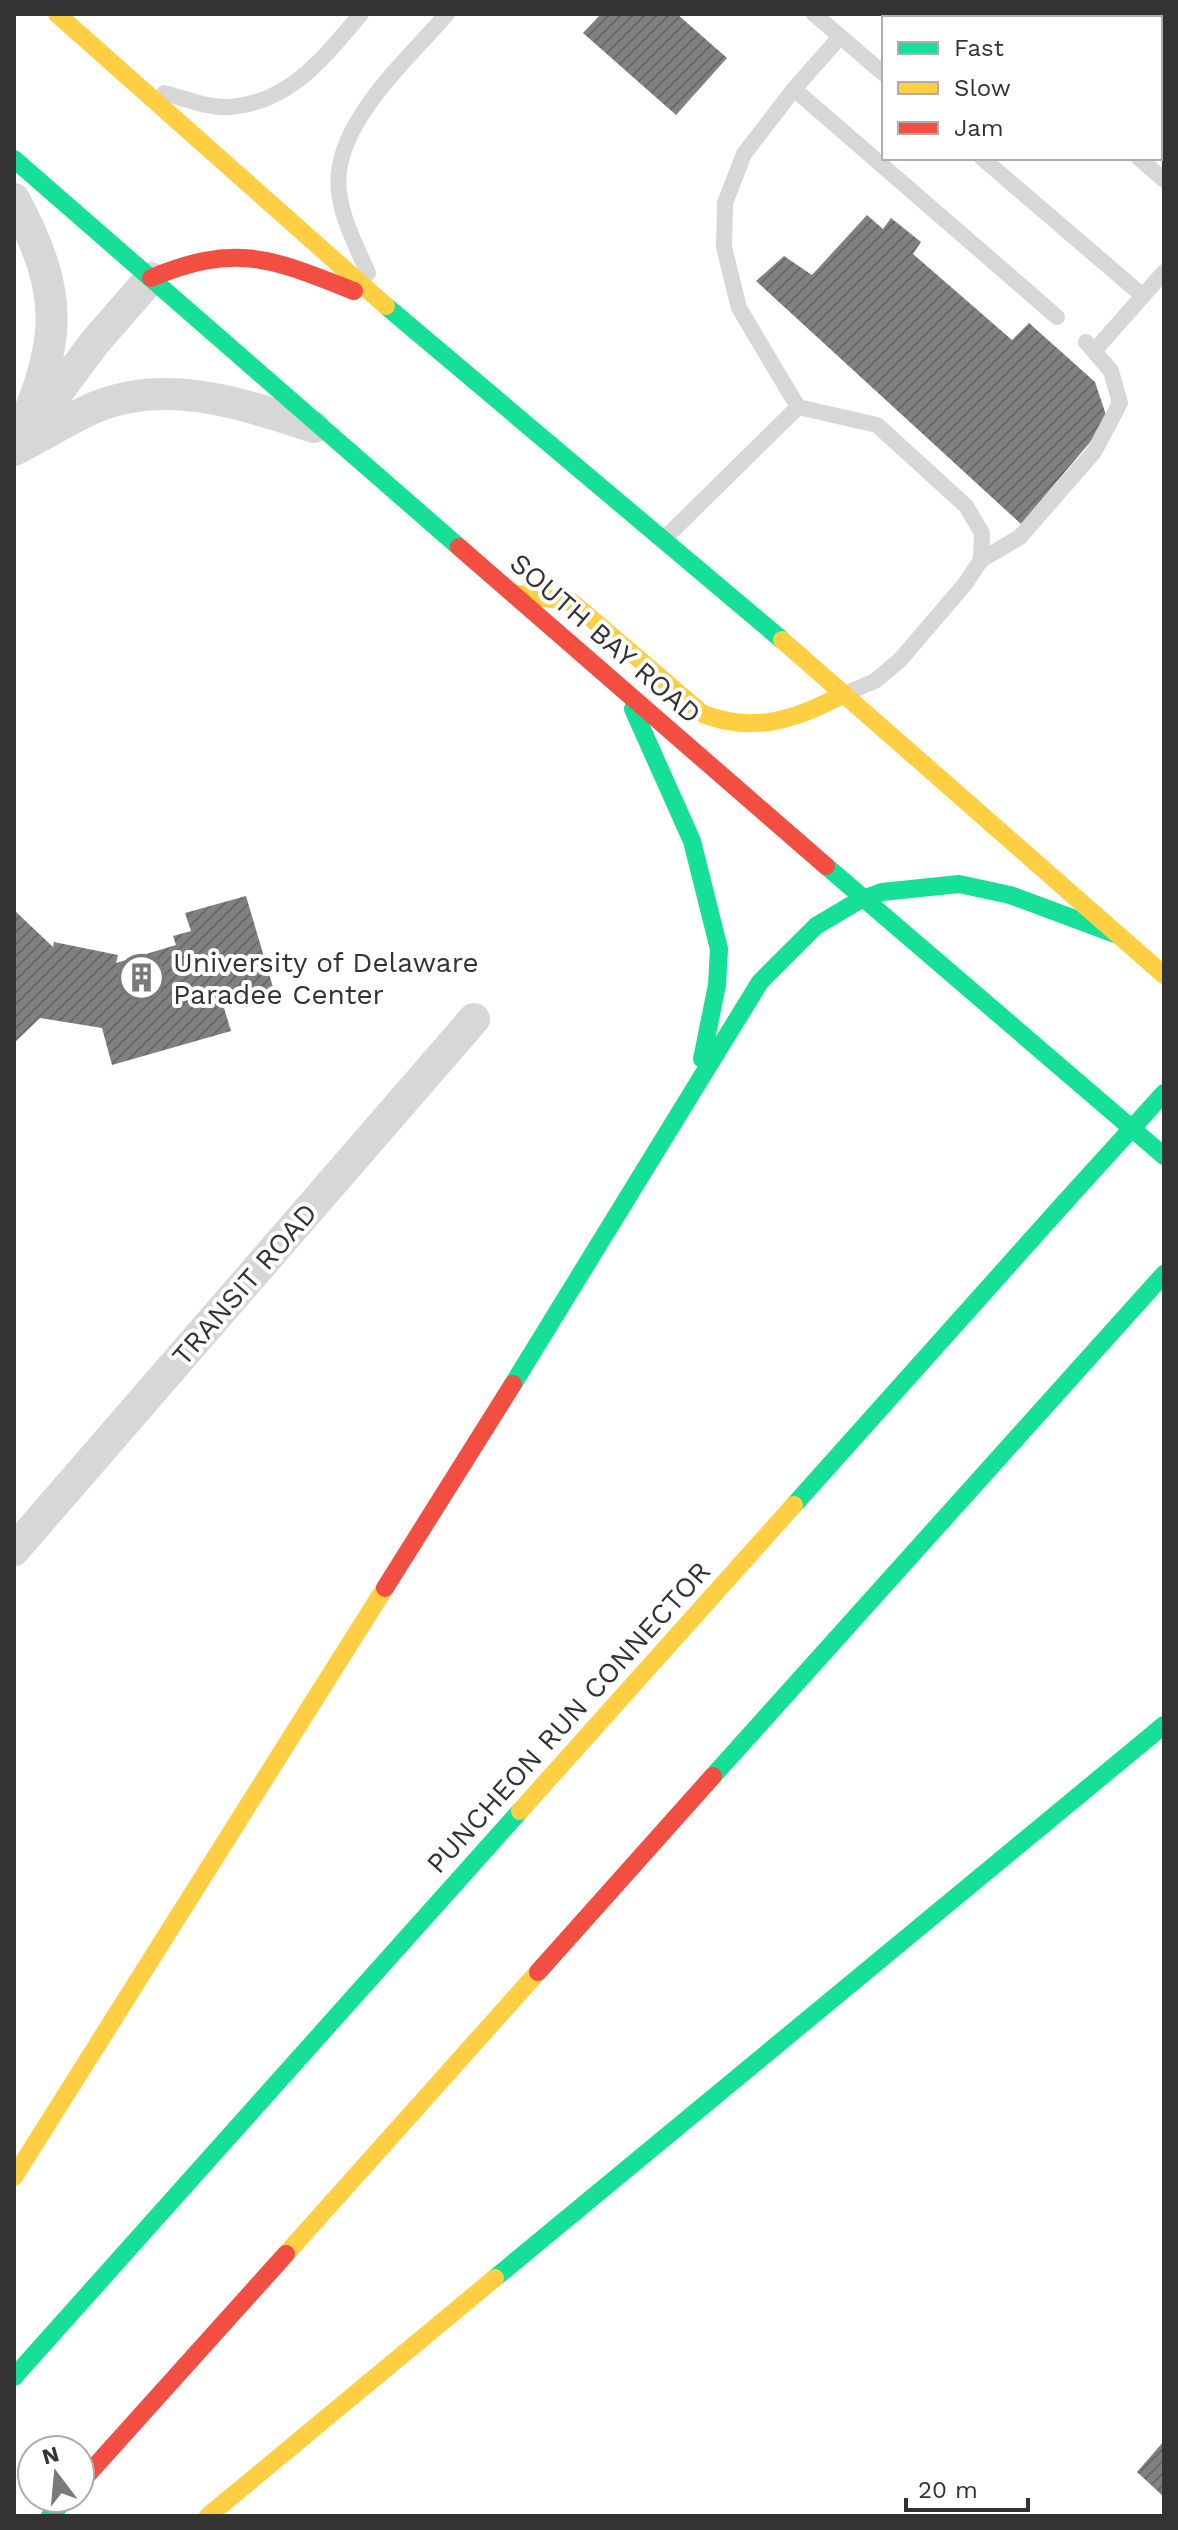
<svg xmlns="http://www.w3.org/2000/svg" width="1178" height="2530" font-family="'Work Sans',sans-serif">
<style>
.building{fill:url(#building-hatch)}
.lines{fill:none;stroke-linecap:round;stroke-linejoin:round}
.lane{stroke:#d7d7d7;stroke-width:16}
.street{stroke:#d7d7d7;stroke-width:32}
.fast{stroke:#16e098;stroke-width:18}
.slow{stroke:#ffcf43;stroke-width:18}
.jam{stroke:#f24e42;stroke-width:18}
.fast-bridge{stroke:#16e098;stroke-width:18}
.labels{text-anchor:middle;stroke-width:8;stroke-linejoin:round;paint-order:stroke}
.street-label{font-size:28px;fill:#333;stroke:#fff}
.poi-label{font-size:28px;fill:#333;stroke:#fff;text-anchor:start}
</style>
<defs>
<pattern id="building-hatch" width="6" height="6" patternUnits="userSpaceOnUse" patternTransform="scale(2)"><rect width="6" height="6" fill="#818181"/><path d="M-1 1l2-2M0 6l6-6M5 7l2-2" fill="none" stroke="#6a6a6a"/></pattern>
</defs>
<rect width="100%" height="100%" fill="#fff"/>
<!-- building -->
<g class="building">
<polygon points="601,14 677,14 727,58 676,115 583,33"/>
<polygon points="867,215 883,229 891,218 921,242 913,254 1012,340 1029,323 1095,382 1108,421 1021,524 756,281 784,256 812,275"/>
<polygon points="246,896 275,994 224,1008 231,1031 112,1065 102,1028 40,1018 14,1043 14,910 53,947 54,942 118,955 116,963 176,945 173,936 191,931 185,913"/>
<polygon points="1164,2441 1164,2497 1137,2472"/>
</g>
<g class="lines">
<!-- lane -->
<g class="lane">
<polyline points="814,14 884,74"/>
<polyline points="972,14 977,18"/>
<polyline points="794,89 840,37"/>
<path d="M164 93C184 98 210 109 230 107 290 103 325 56 361 14"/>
<polyline points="982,158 1143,296"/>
<polyline points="1139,158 1164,180"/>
<path d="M368 273C357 248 342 219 339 192 330 127 408 59 447 14"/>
<polyline points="1095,350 1164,272"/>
<polyline points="798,407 739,308 724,247 725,203 744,154 794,89 1057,317"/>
<polyline points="665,538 798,407 877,425 966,506 982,533 981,560 965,584 900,660 875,681 849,692"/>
<polyline points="981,560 1020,537 1094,452 1120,403 1111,371 1086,342"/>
</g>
<!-- street -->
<g class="street">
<path d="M14 199C70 304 58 346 14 450"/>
<polyline points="40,416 95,342 151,278"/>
<path d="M14 450C40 437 65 421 91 409 165 376 242 404 314 427"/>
<polyline points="14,1550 474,1019"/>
</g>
<!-- fast -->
<g class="fast">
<polyline points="14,159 459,547"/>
<polyline points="386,306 782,640"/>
<polyline points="633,709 692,841 719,949 717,985 702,1059"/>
<polyline points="826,866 1164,1156"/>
<polyline points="513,1384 760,982 816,926 858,901 882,892 959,884 1010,895 1118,935"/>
<polyline points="794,1505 1065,1202"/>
<polyline points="713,1776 1164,1274"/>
<polyline points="495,2278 1164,1725"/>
<polyline points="14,2377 520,1811"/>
<polyline points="50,2516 67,2498"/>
</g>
<!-- slow -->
<g class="slow">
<polyline points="57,14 386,306"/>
<path d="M512 593 572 602 703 714C755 734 797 719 844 694"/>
<polyline points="782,640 1164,975"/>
<polyline points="520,1811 794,1505"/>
<polyline points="14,2177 385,1588"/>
<polyline points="286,2254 538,1972"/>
<polyline points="208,2516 495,2278"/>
</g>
<!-- jam -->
<g class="jam">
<path d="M151 278C237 242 272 259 354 291"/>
<polyline points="459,547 826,866"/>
<polyline points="385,1588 513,1384"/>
<polyline points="538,1972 713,1776"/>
<polyline points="80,2483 286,2254"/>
</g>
<!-- fast-bridge -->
<polyline class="fast-bridge" points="1065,1202 1164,1093"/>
</g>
<!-- icons -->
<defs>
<symbol id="building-ring" viewBox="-11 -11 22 22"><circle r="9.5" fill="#fff" stroke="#7a7a7a" stroke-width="1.5"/><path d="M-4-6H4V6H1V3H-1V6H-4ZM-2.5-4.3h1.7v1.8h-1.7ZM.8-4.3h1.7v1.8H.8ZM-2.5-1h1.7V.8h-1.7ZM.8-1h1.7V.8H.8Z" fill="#7a7a7a"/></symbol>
</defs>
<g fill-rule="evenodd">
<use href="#building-ring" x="116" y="952" width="51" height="51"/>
</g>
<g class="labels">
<!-- street labels -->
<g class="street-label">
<text transform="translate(606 638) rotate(41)" y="10">SOUTH BAY ROAD</text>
<text transform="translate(244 1284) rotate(-49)" y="10">TRANSIT ROAD</text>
<text transform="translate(568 1717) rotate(-48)" y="10">PUNCHEON RUN CONNECTOR</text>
</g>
<!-- poi labels -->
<g class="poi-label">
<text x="173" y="972">University of Delaware<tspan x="173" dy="32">Paradee Center</tspan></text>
</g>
</g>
<!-- border -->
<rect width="1178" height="2530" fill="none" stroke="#333333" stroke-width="32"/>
<!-- legend -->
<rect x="882" y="16" width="280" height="144" fill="#ffffff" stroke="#adadad" stroke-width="2"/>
<rect x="898" y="42" width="40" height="12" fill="#16e098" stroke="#adadad" stroke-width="2"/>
<text x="954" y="56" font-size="24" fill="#333333">Fast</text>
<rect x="898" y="82" width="40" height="12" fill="#ffcf43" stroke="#adadad" stroke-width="2"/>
<text x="954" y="96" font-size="24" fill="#333333">Slow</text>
<rect x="898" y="122" width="40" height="12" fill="#f24e42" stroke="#adadad" stroke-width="2"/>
<text x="954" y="136" font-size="24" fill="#333333">Jam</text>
<!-- north arrow -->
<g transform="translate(56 2474) rotate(344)"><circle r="38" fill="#ffffff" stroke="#adadad" stroke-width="2"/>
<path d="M0-6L14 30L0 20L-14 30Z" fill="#7a7a7a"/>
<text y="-12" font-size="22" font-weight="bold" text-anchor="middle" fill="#333333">N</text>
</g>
<!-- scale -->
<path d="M906 2498v12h122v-12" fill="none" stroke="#333333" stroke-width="4"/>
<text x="918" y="2498" font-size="24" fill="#333333" stroke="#ffffff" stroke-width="6" paint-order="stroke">20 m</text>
</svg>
